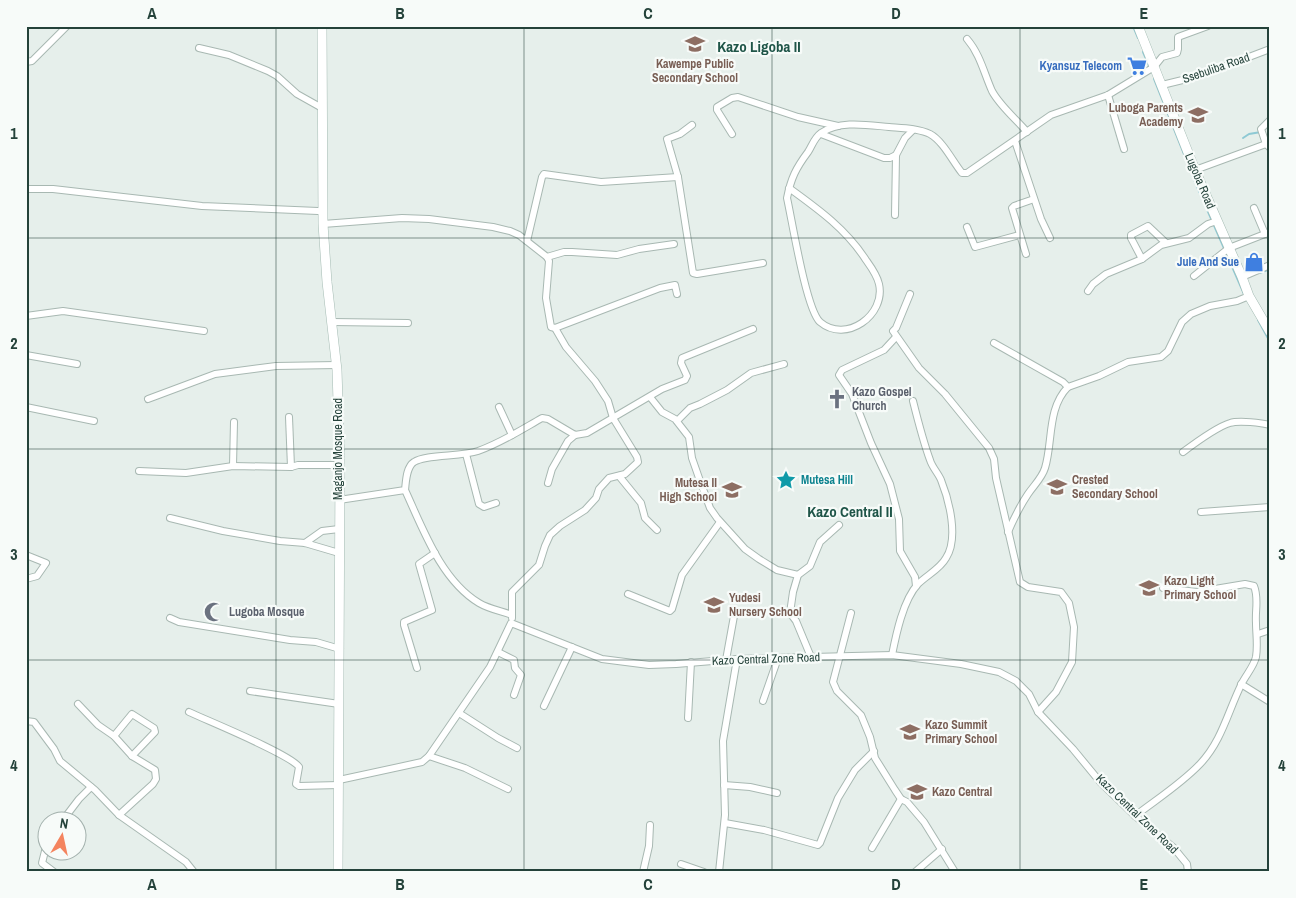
<svg xmlns="http://www.w3.org/2000/svg" width="1296" height="898" font-family="'Archivo Narrow',sans-serif">
<style>
.lines{fill:none;stroke-linecap:round;stroke-linejoin:round}
.stream{stroke:#8ec9d4;stroke-width:2}
.street-casing{stroke:#a8b8b2;stroke-width:8}
.secondary-casing{stroke:#a4bbb3;stroke-width:10}
.street{stroke:#fff;stroke-width:6}
.secondary{stroke:#fff;stroke-width:9}
.grid{fill:none;stroke:#24423a;stroke-width:1;stroke-opacity:0.55}
.labels{text-anchor:middle;stroke-width:4.5;stroke-linejoin:round;paint-order:stroke}
.education-label{font-size:12px;font-weight:bold;fill:#785e54;stroke:#f7fbf9;text-anchor:start}
.shop-label{font-size:12px;font-weight:bold;fill:#366cbe;stroke:#f7fbf9;text-anchor:end}
.street-label{font-size:12px;fill:#24423a;stroke:#f7fbf9}
.worship-label{font-size:12px;font-weight:bold;fill:#5b616d;stroke:#f7fbf9;text-anchor:start}
.culture-label{font-size:12px;font-weight:bold;fill:#0d838f;stroke:#f7fbf9;text-anchor:start}
.quarter-label{font-size:15px;font-weight:bold;fill:#1f5548;stroke:#f7fbf9}
.neatline{fill:none;stroke:#24423a;stroke-width:2}
.grid-label{font-size:16px;text-anchor:middle;font-weight:bold;fill:#24423a}
</style>
<rect width="100%" height="100%" fill="#e6efeb"/>
<g class="lines">
<!-- stream -->
<g class="stream">
<polyline points="1133,26 1138,38"/>
<polyline points="1143,52 1150,68"/>
<polyline points="1154,79 1195,182 1244,294"/>
<polyline points="1243,138 1249,134 1261,132"/>
<polyline points="1260,273 1270,269"/>
<polyline points="1258,320 1270,342"/>
</g>
<defs>
<g id="street">
<path d="M967 39C980 54 984 73 992 91 1000 106 1016 119 1027 132"/>
<polyline points="199,48 229,55 268,71 277,76 297,94 322,108"/>
<polyline points="26,62 32,61 67,26"/>
<polyline points="1162,85 1199,76 1270,49"/>
<polyline points="1108,95 1124,149"/>
<polyline points="1270,120 1261,129 1266,144 1270,148"/>
<polyline points="692,125 680,134 667,139 678,177 693,273 697,274 763,263"/>
<polyline points="732,134 717,110 717,107 732,98 738,97 798,117 838,126"/>
<polyline points="821,134 884,158 890,158 896,155"/>
<polyline points="1015,141 1041,219 1050,238"/>
<polyline points="1195,170 1266,144"/>
<path d="M789 188C818 209 846 229 866 260 871 267 877 275 879 284 886 315 846 344 820 322 806 309 792 220 787 198 791 178 796 168 808 152 812 146 814 138 821 133 840 120 867 125 889 127 902 128 918 128 930 134 943 141 953 162 962 173H967L1051 115 1108 95 1154 67 1162 57 1177 53 1178 49V37L1208 26"/>
<polyline points="26,189 53,189 202,206 318,211"/>
<polyline points="1254,208 1265,234"/>
<polyline points="895,215 896,155 905,138 913,130"/>
<polyline points="323,224 402,218 429,219 493,227 510,231 519,235 547,257 549,261 546,298 551,327 555,328 566,347 595,381 608,401 613,418 637,457 638,462 625,474 609,478 599,489 596,498 585,510 560,526 550,535 545,546 539,565 512,592 512,615"/>
<polyline points="967,227 975,247 1019,235"/>
<polyline points="527,241 542,177 544,174 601,182 678,177"/>
<polyline points="1026,254 1012,208 1014,206 1034,199"/>
<polyline points="547,257 564,252 572,252 617,255 639,249 674,244"/>
<polyline points="1142,259 1131,238 1131,235 1148,226 1166,243"/>
<polyline points="1194,276 1229,248 1270,232"/>
<polyline points="1242,277 1270,265"/>
<polyline points="1088,291 1093,284 1106,274 1142,259 1161,245 1189,238 1208,224 1217,221"/>
<polyline points="910,294 896,328 893,331 919,368 945,394 989,448 994,459 996,478 1020,582 1028,587 1061,592 1069,603 1074,627 1072,662 1056,692 1038,712"/>
<polyline points="26,316 63,311 204,331"/>
<polyline points="332,322 408,323"/>
<polyline points="555,328 660,288 675,285 677,294"/>
<polyline points="896,337 884,350 842,370 839,375 852,394 871,443 890,484 899,519 900,551 915,577 916,586"/>
<polyline points="994,343 1063,382 1068,387 1099,376 1128,362 1161,357 1168,351 1182,322 1191,314 1210,306 1237,301 1249,296"/>
<polyline points="26,355 77,364"/>
<polyline points="650,397 662,412 675,419 689,437 692,458 699,478 710,508 717,518 745,549 759,559 777,570 798,575"/>
<polyline points="148,399 215,374 276,366 337,365"/>
<polyline points="26,407 94,421"/>
<polyline points="499,407 512,435"/>
<polyline points="289,417 291,467"/>
<polyline points="677,421 690,408 700,404 727,390 751,373 784,364"/>
<path d="M1183 452C1195 443 1217 427 1230 423 1239 420 1262 423 1270 425"/>
<polyline points="466,454 479,504 484,507 496,503"/>
<polyline points="233,466 234,422"/>
<polyline points="139,471 186,473 233,466 291,467 298,465 340,465"/>
<polyline points="619,476 641,503 645,518 657,530"/>
<polyline points="548,483 552,469 568,441 575,435"/>
<path d="M405 490C423 529 441 580 479 603 489 609 501 611 512 615V618"/>
<path d="M339 500 405 490C406 482 406 467 414 462 426 454 461 457 478 451 501 443 521 430 542 418L548 419 575 435 587 433 662 389 685 380 687 376 681 363 682 358 753 329"/>
<polyline points="1201,512 1270,507"/>
<polyline points="170,518 223,531 280,541 305,543 339,553"/>
<path d="M1008 532C1014 518 1020 506 1028 494 1034 485 1042 478 1045 468 1053 442 1047 408 1068 387"/>
<polyline points="305,543 322,531 339,529"/>
<polyline points="26,555 46,563 37,576 26,579"/>
<polyline points="628,594 670,611 672,609 682,575 720,522"/>
<polyline points="851,613 833,682 837,691 861,715 870,737 875,758 895,790 901,799 907,802 924,822 955,872"/>
<polyline points="170,618 179,622 290,640 316,642 340,649"/>
<polyline points="1258,634 1270,630"/>
<polyline points="498,652 514,660 515,668 521,675 514,695"/>
<path d="M892 655C896 635 903 600 918 584 927 575 940 569 946 558 959 538 949 500 941 480 938 473 932 467 930 460 923 441 918 421 913 401"/>
<polyline points="811,657 796,621 790,613 793,592 798,575 810,566 820,542 839,525"/>
<polyline points="726,660 734,616"/>
<polyline points="417,668 404,625 404,622 432,610 419,564 435,553"/>
<polyline points="1241,684 1270,702"/>
<polyline points="250,691 339,704"/>
<polyline points="763,701 778,658"/>
<polyline points="78,704 98,725 114,736 132,756 155,770 156,779 153,784 119,815"/>
<polyline points="544,706 572,647"/>
<path d="M189 712C208 721 290 754 299 767L296 784 299 786 339 785"/>
<polyline points="459,713 498,738 517,748"/>
<polyline points="688,718 691,662"/>
<polyline points="26,721 34,722 54,749 60,761 95,790 119,815 186,862 194,872"/>
<polyline points="114,736 132,714 154,728 155,732 132,756"/>
<polyline points="429,756 465,768 508,789"/>
<polyline points="339,780 422,762 429,756 490,667 511,623 602,659 649,665 676,664 737,659 892,655 961,664 999,672 1016,681 1029,694 1038,712 1073,749 1101,783 1135,816 1173,847 1187,864 1188,872"/>
<polyline points="724,785 750,787 777,793"/>
<path d="M1135 816C1157 799 1181 784 1200 764 1222 741 1228 711 1242 683 1246 675 1254 666 1256 657 1258 645 1256 634 1256 623 1255 610 1259 598 1254 586L1245 584 1197 592 1163 588"/>
<polyline points="63,820 79,799 91,787"/>
<polyline points="725,823 764,830 818,845 820,843 838,798 855,770 874,751"/>
<polyline points="48,839 42,863 54,872"/>
<polyline points="872,848 901,799"/>
<polyline points="681,864 704,872"/>
<polyline points="643,872 649,846 650,825"/>
<polyline points="719,872 725,815 723,741 737,659"/>
<polyline points="915,872 942,849"/>
</g>
<g id="secondary">
<polyline points="322,26 323,224 327,282 337,370 340,465 338,872"/>
<polyline points="1138,26 1195,170 1242,277 1249,296 1270,332"/>
</g>
</defs>
<!-- street casing -->
<use href="#street" class="street-casing"/>
<!-- secondary casing -->
<use href="#secondary" class="secondary-casing"/>
<!-- street -->
<use href="#street" class="street"/>
<!-- secondary -->
<use href="#secondary" class="secondary"/>
</g>
<!-- grid -->
<path class="grid" d="M276 26V872M524 26V872M772 26V872M1020 26V872M26 238H1270M26 449H1270M26 660H1270"/>
<!-- icons -->
<defs>
<symbol id="school-bare" viewBox="-9 -9 18 18"><path d="M0-5L7-2L0 1L-7-2ZM-4 1L0 2.5L4 1V4Q0 6-4 4Z" fill="#8d6e63" stroke="#f7fbf9" stroke-width="2.5" paint-order="stroke"/></symbol>
<symbol id="supermarket-bare" viewBox="-9 -9 18 18"><path d="M-6-5.5h2.5l.6 2H6L4.5 2H-2.5L-4.4-4H-6ZM-1.5 3.2a1.3 1.3 0 1 0 .1 0ZM3 3.2a1.3 1.3 0 1 0 .1 0Z" fill="#3f7fe0" stroke="#f7fbf9" stroke-width="2.5" paint-order="stroke"/></symbol>
<symbol id="shop-bare" viewBox="-9 -9 18 18"><path d="M-5-2.5h2.3a2.7 3.5 0 0 1 5.4 0H5L5.5 6h-11ZM-1.5-2.5h3a1.5 2.3 0 0 0-3 0Z" fill="#3f7fe0" stroke="#f7fbf9" stroke-width="2.5" paint-order="stroke"/></symbol>
<symbol id="church-bare" viewBox="-9 -9 18 18"><path d="M-1.2-6h2.4v3.5h3.3v2.4h-3.3V6h-2.4V-.1h-3.3v-2.4h3.3Z" fill="#6b7280" stroke="#f7fbf9" stroke-width="2.5" paint-order="stroke"/></symbol>
<symbol id="sight-bare" viewBox="-9 -9 18 18"><path d="M0-6L1.8-2.2L6-1.7L2.9 1.2L3.7 5.4L0 3.3L-3.7 5.4L-2.9 1.2L-6-1.7L-1.8-2.2Z" fill="#0f9aa8" stroke="#f7fbf9" stroke-width="2.5" paint-order="stroke"/></symbol>
<symbol id="mosque-bare" viewBox="-9 -9 18 18"><path d="M3.5-4.9A6 6 0 1 0 3.5 4.9A5 5 0 1 1 3.5-4.9Z" fill="#6b7280" stroke="#f7fbf9" stroke-width="2.5" paint-order="stroke"/></symbol>
</defs>
<g fill-rule="evenodd">
<use href="#school-bare" x="681" y="30" width="28" height="28"/>
<use href="#supermarket-bare" x="1123" y="52" width="28" height="28"/>
<use href="#school-bare" x="1184" y="101" width="28" height="28"/>
<use href="#shop-bare" x="1240" y="248" width="28" height="28"/>
<use href="#church-bare" x="823" y="385" width="28" height="28"/>
<use href="#sight-bare" x="772" y="466" width="28" height="28"/>
<use href="#school-bare" x="1043" y="473" width="28" height="28"/>
<use href="#school-bare" x="718" y="476" width="28" height="28"/>
<use href="#school-bare" x="1135" y="574" width="28" height="28"/>
<use href="#school-bare" x="700" y="591" width="28" height="28"/>
<use href="#mosque-bare" x="200" y="598" width="28" height="28"/>
<use href="#school-bare" x="896" y="718" width="28" height="28"/>
<use href="#school-bare" x="903" y="778" width="28" height="28"/>
</g>
<g class="labels">
<!-- education labels -->
<g class="education-label">
<text x="695" y="68" text-anchor="middle">Kawempe Public<tspan x="695" dy="14">Secondary School</tspan></text>
<text x="1183" y="112" text-anchor="end">Luboga Parents<tspan x="1183" dy="14">Academy</tspan></text>
<text x="1072" y="484">Crested<tspan x="1072" dy="14">Secondary School</tspan></text>
<text x="717" y="487" text-anchor="end">Mutesa II<tspan x="717" dy="14">High School</tspan></text>
<text x="1164" y="585">Kazo Light<tspan x="1164" dy="14">Primary School</tspan></text>
<text x="729" y="602">Yudesi<tspan x="729" dy="14">Nursery School</tspan></text>
<text x="925" y="729">Kazo Summit<tspan x="925" dy="14">Primary School</tspan></text>
<text x="932" y="796">Kazo Central</text>
</g>
<!-- shop labels -->
<g class="shop-label">
<text x="1122" y="70">Kyansuz Telecom</text>
<text x="1239" y="266">Jule And Sue</text>
</g>
<!-- street labels -->
<g class="street-label">
<text transform="translate(1216 68) rotate(-19)" y="4">Ssebuliba Road</text>
<text transform="translate(1200 181) rotate(67)" y="4">Lugoba Road</text>
<text transform="translate(338 449) rotate(-90)" y="4">Maganjo Mosque Road</text>
<text transform="translate(766 659) rotate(-2)" y="4">Kazo Central Zone Road</text>
<text transform="translate(1137 814) rotate(44)" y="4">Kazo Central Zone Road</text>
</g>
<!-- worship labels -->
<g class="worship-label">
<text x="852" y="396">Kazo Gospel<tspan x="852" dy="14">Church</tspan></text>
<text x="229" y="616">Lugoba Mosque</text>
</g>
<!-- culture labels -->
<g class="culture-label">
<text x="801" y="484">Mutesa Hill</text>
</g>
<!-- quarter labels -->
<g class="quarter-label">
<text x="759" y="52">Kazo Ligoba II</text>
<text x="850" y="517">Kazo Central II</text>
</g>
</g>
<!-- border -->
<rect width="1296" height="898" fill="none" stroke="#f7fbf9" stroke-width="55"/>
<!-- north arrow -->
<g transform="translate(62 836) rotate(9)"><circle r="24" fill="#f7fbf9" stroke="#a3b1ad"/>
<path d="M0-4L9 19L0 12L-9 19Z" fill="#f4845f"/>
<text y="-8" font-size="14" font-weight="bold" text-anchor="middle" fill="#24423a">N</text>
</g>
<rect x="28" y="28" width="1240" height="842" class="neatline"/>
<g class="grid-label">
<text x="152" y="19">A</text>
<text x="400" y="19">B</text>
<text x="648" y="19">C</text>
<text x="896" y="19">D</text>
<text x="1144" y="19">E</text>
<text x="14" y="139">1</text>
<text x="1282" y="139">1</text>
<text x="14" y="349">2</text>
<text x="1282" y="349">2</text>
<text x="14" y="560">3</text>
<text x="1282" y="560">3</text>
<text x="14" y="771">4</text>
<text x="1282" y="771">4</text>
<text x="152" y="890">A</text>
<text x="400" y="890">B</text>
<text x="648" y="890">C</text>
<text x="896" y="890">D</text>
<text x="1144" y="890">E</text>
</g>
</svg>
